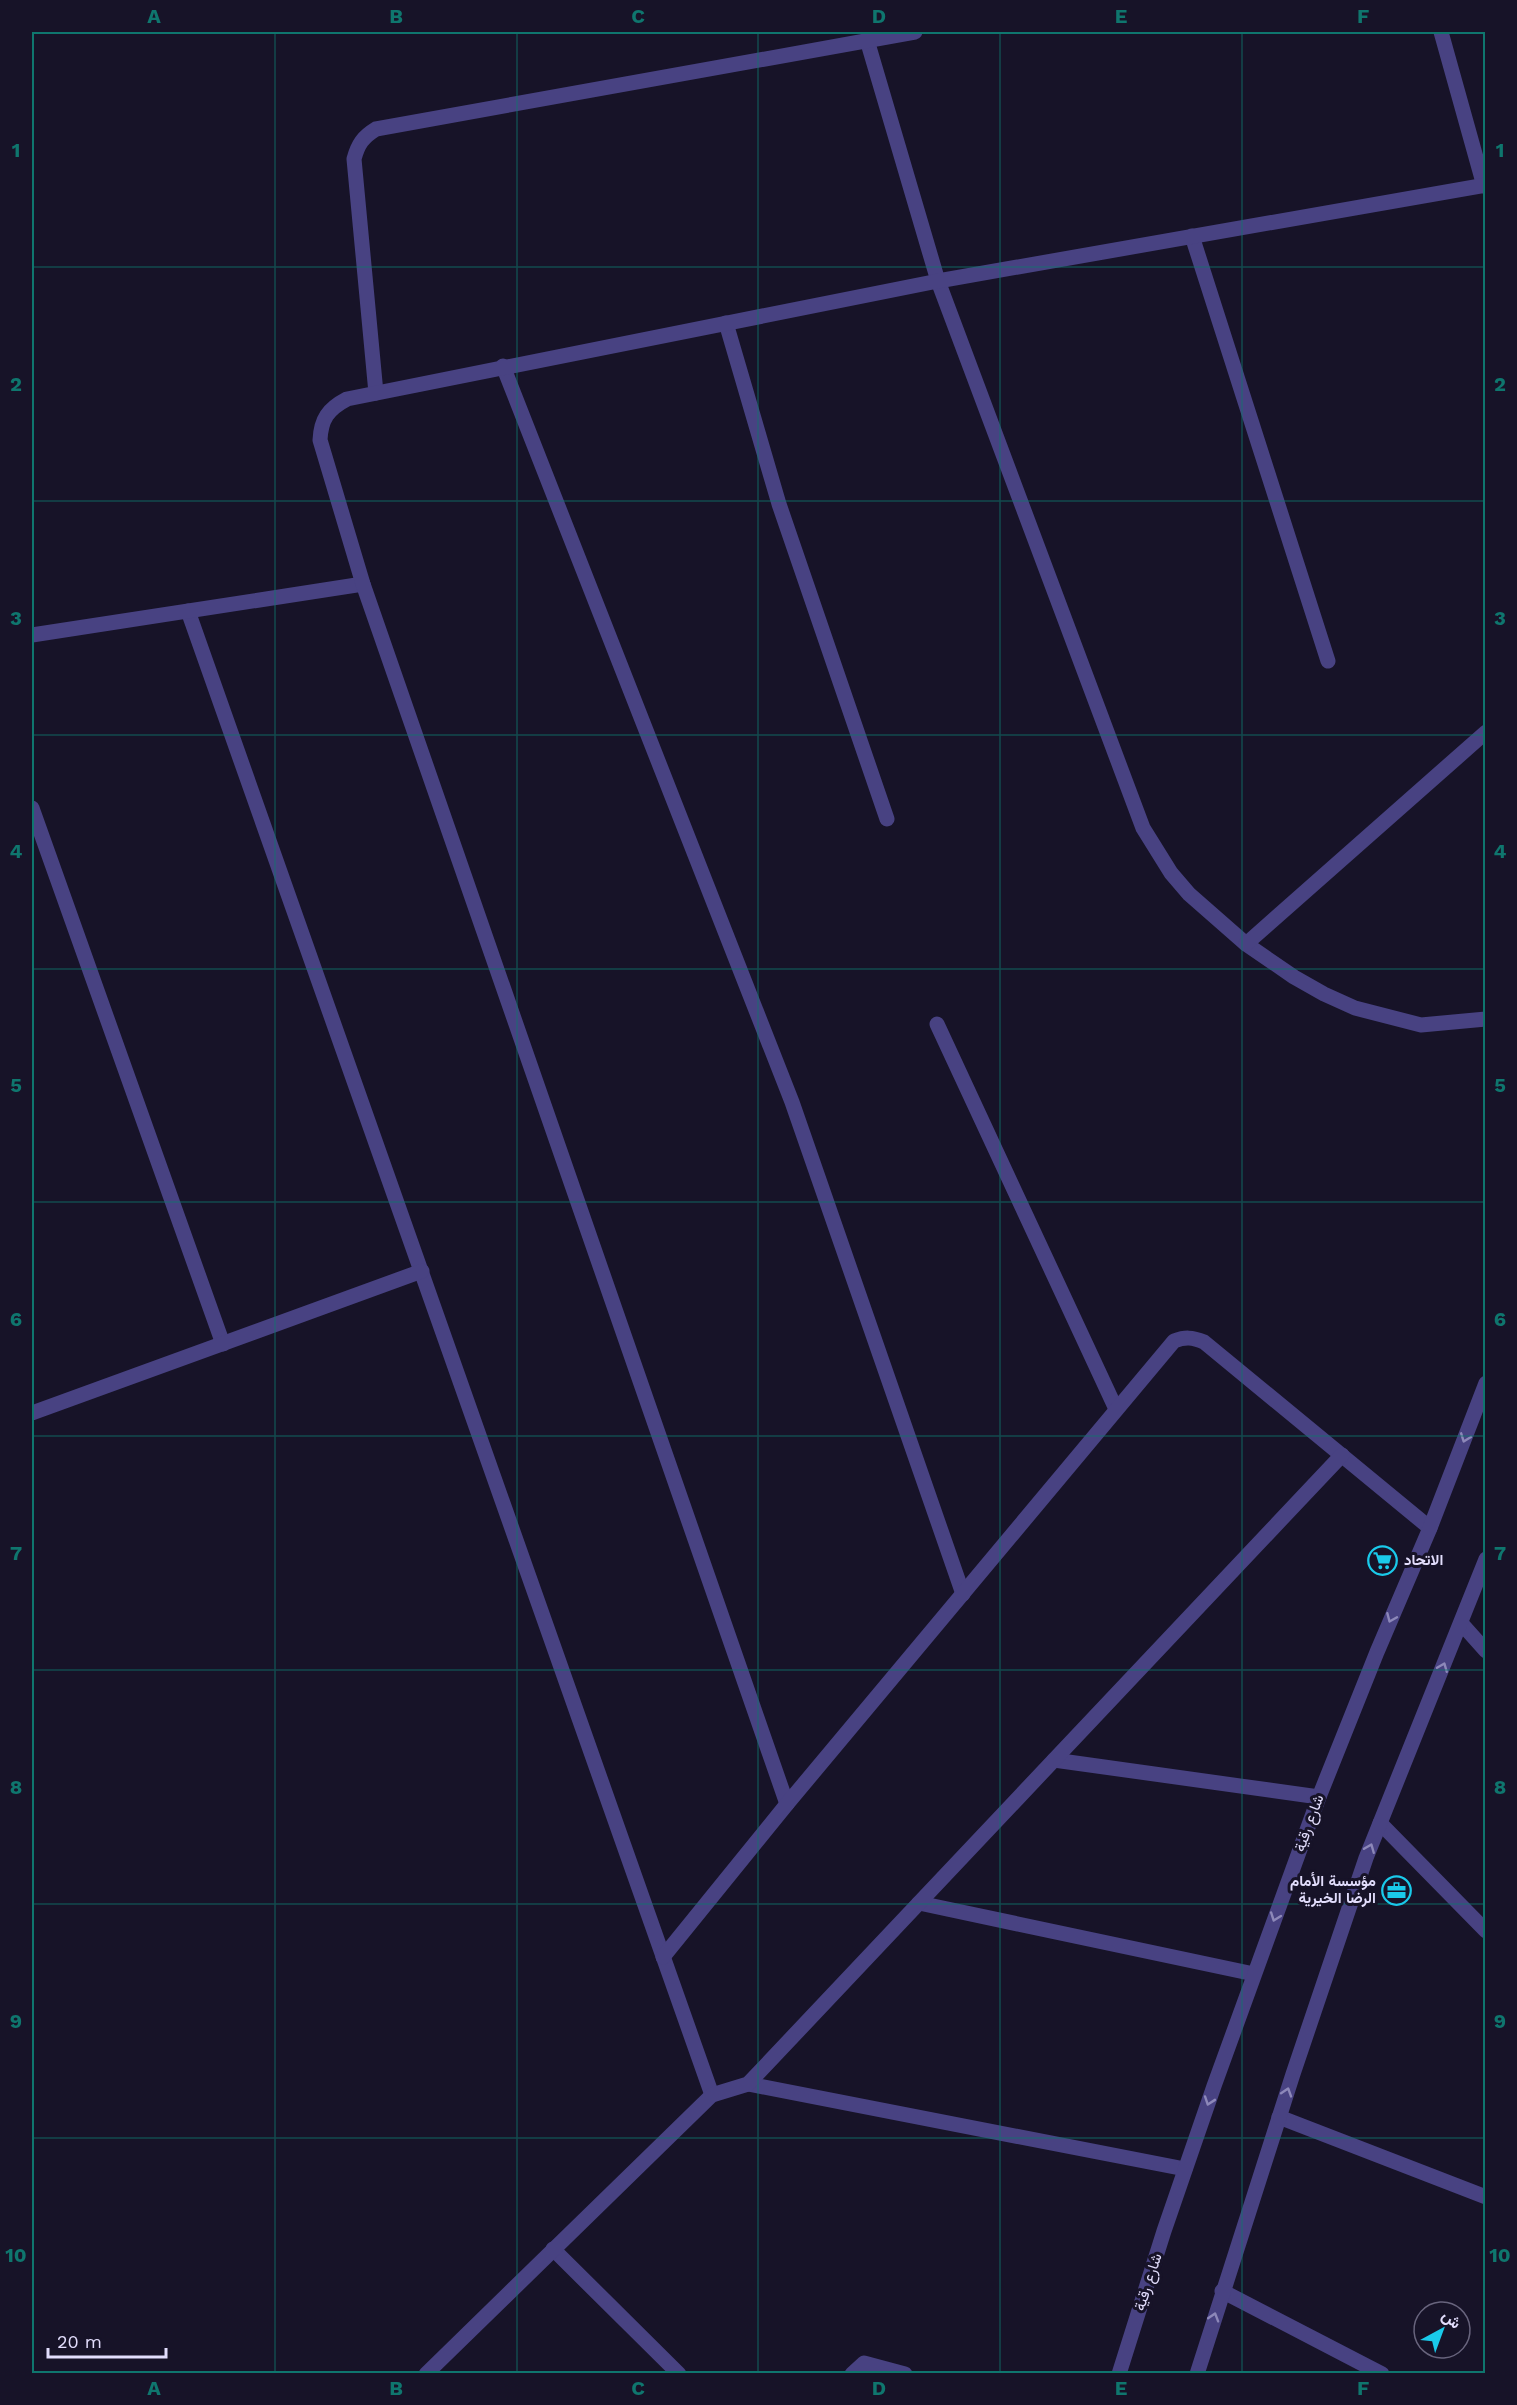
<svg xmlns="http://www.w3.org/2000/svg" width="1517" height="2405" font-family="'Work Sans',Vazirmatn,sans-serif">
<rect width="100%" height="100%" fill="#171328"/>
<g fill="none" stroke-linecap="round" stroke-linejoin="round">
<g stroke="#484282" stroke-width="15">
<path d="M1441 32 1484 186"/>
<path d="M867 40 938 281 1143 828 1171 873 1189 894 1246 944 1294 977 1324 994 1355 1008 1421 1025 1486 1019"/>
<path d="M1192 236 1328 661"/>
<path d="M726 323 779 504 887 819"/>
<path d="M503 366 792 1102 963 1594"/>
<path d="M376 393 354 159C358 144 363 137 376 129L915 32"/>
<path d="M188 611 712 2095"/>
<path d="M32 635 363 584"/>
<path d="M32 808 223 1344"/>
<path d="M1246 944 1486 732"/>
<path d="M937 1024 1116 1409"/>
<path d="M32 1413 422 1271"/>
<path d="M1461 1623 1486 1651"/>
<path d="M1054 1760 1319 1797"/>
<path d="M787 1804 363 584 320 440C321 419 328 409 347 399L938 281 1486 185"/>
<path d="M1380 1823 1486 1931"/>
<path d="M919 1903 1254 1974"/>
<path d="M663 1957 787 1804 1174 1341C1185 1337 1192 1337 1204 1342L1430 1528"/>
<path d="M748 2084 1185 2169"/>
<path d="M1279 2117 1486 2197"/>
<path d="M553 2249 679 2374"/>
<path d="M1222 2291 1382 2374"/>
<path d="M426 2374 712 2095 748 2084 1342 1455"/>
<path d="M852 2374 864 2363 905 2374"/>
</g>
<g stroke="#484282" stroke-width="15">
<path d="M1119 2374 1164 2231 1214 2086 1319 1797 1377 1652 1430 1528 1486 1383"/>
<path d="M1197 2374 1293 2074 1366 1858 1486 1559"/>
</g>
</g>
<defs><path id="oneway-chevron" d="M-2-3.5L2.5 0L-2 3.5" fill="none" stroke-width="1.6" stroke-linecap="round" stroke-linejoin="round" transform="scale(1.5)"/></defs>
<g stroke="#8d88b9">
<use href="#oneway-chevron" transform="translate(1465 1438) rotate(111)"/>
<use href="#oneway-chevron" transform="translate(1391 1618) rotate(113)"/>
<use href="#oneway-chevron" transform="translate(1443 1667) rotate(-68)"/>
<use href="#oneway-chevron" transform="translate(1370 1848) rotate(-68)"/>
<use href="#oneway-chevron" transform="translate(1275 1917) rotate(110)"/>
<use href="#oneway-chevron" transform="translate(1287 2092) rotate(-72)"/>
<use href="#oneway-chevron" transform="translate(1209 2101) rotate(109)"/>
<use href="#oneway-chevron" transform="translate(1214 2317) rotate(-73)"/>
</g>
<path fill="none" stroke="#0f766e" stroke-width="1.5" stroke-opacity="0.55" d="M275 32V2374M517 32V2374M758 32V2374M1000 32V2374M1242 32V2374M32 267H1486M32 501H1486M32 735H1486M32 969H1486M32 1202H1486M32 1436H1486M32 1670H1486M32 1904H1486M32 2138H1486"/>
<defs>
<symbol id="supermarket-ring" viewBox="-11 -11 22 22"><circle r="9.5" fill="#171328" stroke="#1acaea" stroke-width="1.5"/><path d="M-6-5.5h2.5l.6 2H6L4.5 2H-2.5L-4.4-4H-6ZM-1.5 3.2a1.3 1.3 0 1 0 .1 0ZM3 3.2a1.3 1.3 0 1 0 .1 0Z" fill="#1acaea"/></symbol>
<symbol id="office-ring" viewBox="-11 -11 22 22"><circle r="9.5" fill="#171328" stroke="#1acaea" stroke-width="1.5"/><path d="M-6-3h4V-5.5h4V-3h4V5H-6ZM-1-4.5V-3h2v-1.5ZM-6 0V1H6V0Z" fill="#1acaea"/></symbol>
</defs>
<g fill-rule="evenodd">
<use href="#supermarket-ring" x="1366" y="1544" width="33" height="33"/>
<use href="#office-ring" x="1380" y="1874" width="33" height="33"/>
</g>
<g text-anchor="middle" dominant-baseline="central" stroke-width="6" stroke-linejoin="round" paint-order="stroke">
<g font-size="15" font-weight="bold" fill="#e2ddfc" stroke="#171328" text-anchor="start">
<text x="1404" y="1560">الاتحاد</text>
<text x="1376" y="1881" text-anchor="end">مؤسسة الأمام<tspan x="1376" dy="17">الرضا الخيرية</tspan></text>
</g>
<g font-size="15" fill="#e2ddfc" stroke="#171328">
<text transform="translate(1309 1823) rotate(-70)">شارع رقية</text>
<text transform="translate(1148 2282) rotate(-72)">شارع رقية</text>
</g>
</g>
<rect width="1517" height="2405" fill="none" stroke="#171328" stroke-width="66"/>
<g transform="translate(1442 2330) rotate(41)"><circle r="28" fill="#171328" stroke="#68647d" stroke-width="1.5"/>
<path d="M0-4.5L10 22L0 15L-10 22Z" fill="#1acaea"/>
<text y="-9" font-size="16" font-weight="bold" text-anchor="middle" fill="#e2ddfc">ش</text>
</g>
<path d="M48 2348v9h118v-9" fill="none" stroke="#e2ddfc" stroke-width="3"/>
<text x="57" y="2348" font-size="18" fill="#e2ddfc" stroke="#171328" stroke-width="4.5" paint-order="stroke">20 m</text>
<rect x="33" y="33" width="1451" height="2339" fill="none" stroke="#0f766e" stroke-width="2"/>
<g font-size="20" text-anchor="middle" font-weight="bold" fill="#0f766e">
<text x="154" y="23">A</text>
<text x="396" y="23">B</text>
<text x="638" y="23">C</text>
<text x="879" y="23">D</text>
<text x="1121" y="23">E</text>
<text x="1363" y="23">F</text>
<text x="16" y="157">1</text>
<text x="1500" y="157">1</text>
<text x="16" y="391">2</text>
<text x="1500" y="391">2</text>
<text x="16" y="625">3</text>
<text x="1500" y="625">3</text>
<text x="16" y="858">4</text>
<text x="1500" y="858">4</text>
<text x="16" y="1092">5</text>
<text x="1500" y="1092">5</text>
<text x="16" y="1326">6</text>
<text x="1500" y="1326">6</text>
<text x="16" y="1560">7</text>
<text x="1500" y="1560">7</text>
<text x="16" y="1794">8</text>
<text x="1500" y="1794">8</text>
<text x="16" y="2028">9</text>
<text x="1500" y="2028">9</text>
<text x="16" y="2262">10</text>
<text x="1500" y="2262">10</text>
<text x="154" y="2395">A</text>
<text x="396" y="2395">B</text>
<text x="638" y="2395">C</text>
<text x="879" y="2395">D</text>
<text x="1121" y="2395">E</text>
<text x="1363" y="2395">F</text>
</g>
</svg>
